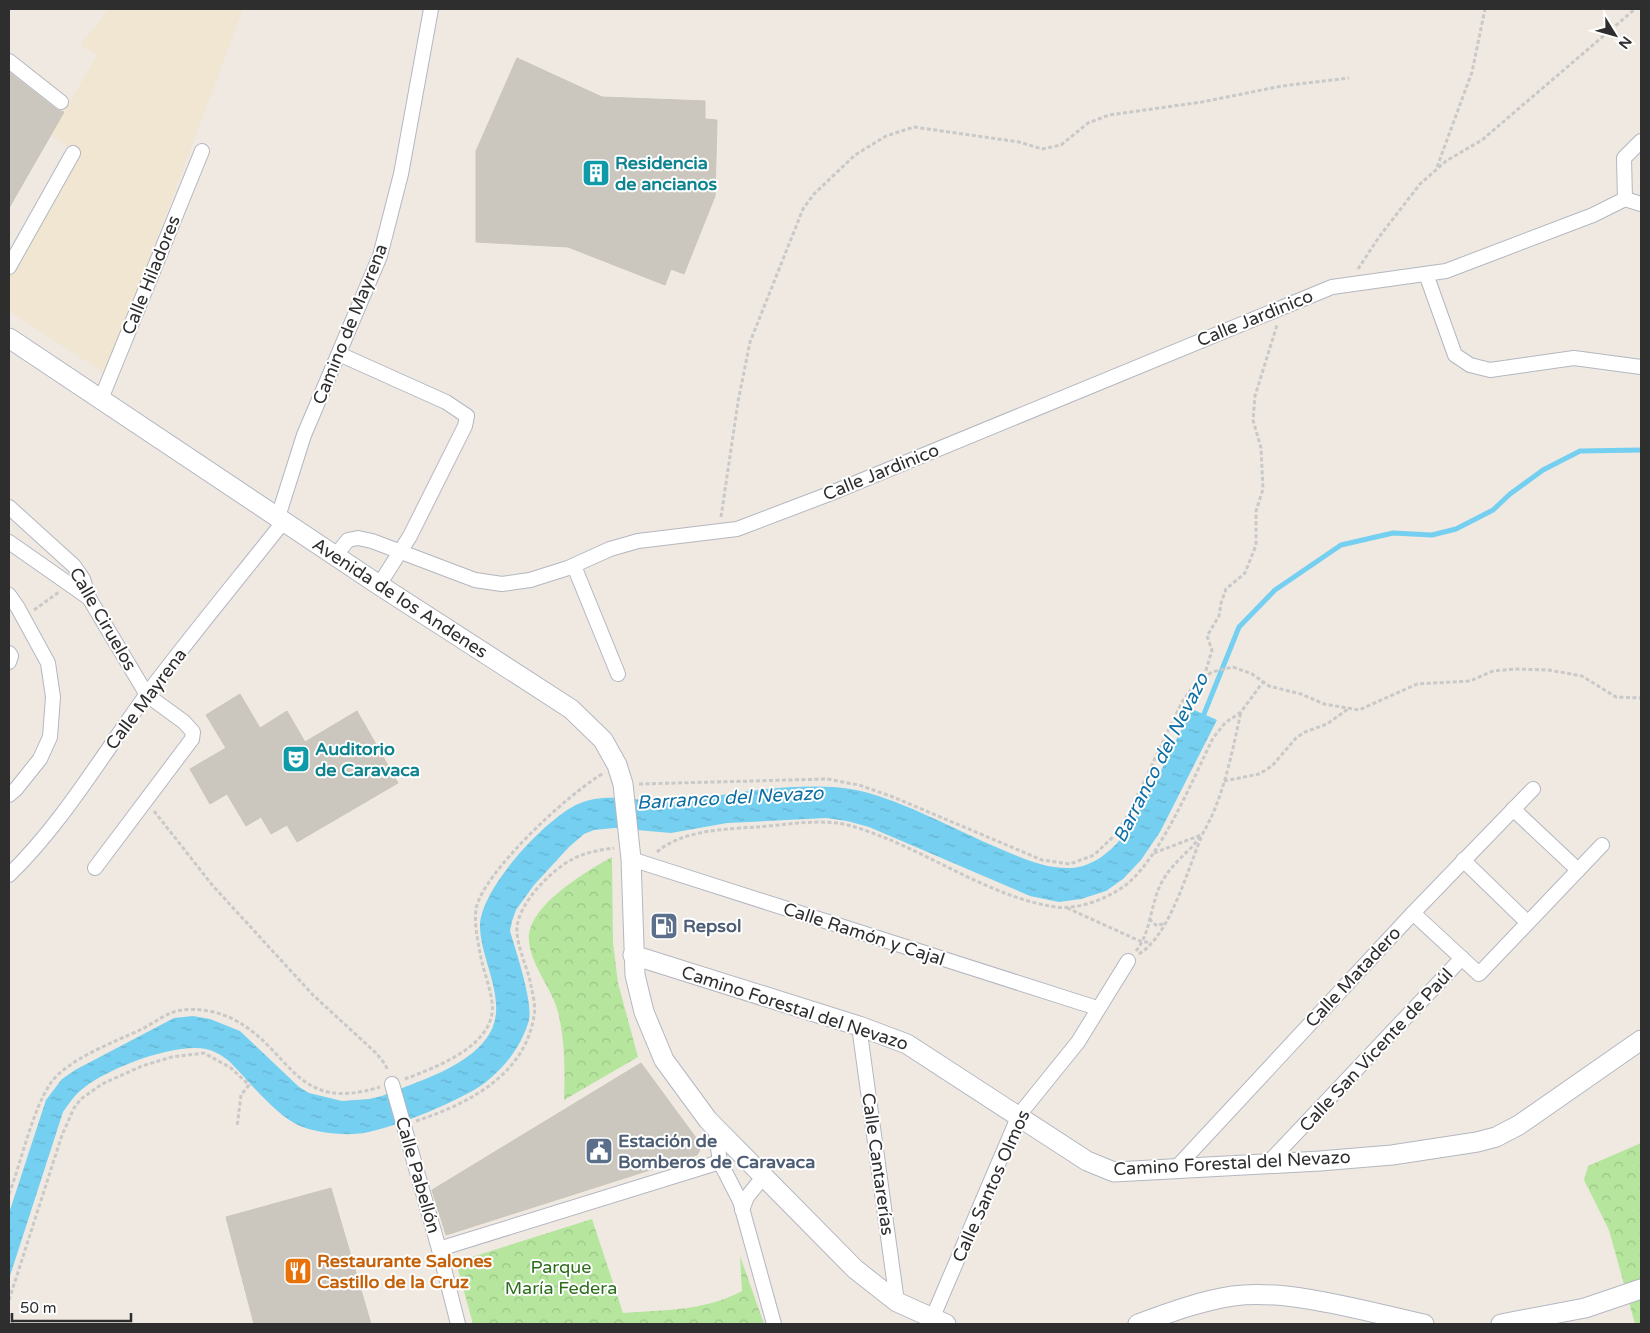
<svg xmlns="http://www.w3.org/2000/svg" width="1650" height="1333" font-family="'Varela Round',sans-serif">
<defs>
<pattern id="forest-crowns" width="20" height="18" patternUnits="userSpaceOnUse" patternTransform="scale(1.25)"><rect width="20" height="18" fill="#b6e59e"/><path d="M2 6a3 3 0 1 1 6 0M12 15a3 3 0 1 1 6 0" fill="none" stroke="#9dc588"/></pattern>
<pattern id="water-ripples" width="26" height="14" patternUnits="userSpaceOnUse" patternTransform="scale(1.25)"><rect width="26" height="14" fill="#75cff0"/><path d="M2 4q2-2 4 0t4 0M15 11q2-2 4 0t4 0" fill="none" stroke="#66b2ce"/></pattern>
</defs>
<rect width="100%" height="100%" fill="#efe9e1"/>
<path fill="#f0e6d1" d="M109 9H243L106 374 9 311V276L79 153 51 135 98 54 80 46Z"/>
<g fill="url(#forest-crowns)">
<path d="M612 857 613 943 618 983 638 1057 564 1100C565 1071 565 1040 558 1012 552 988 531 966 529 941 526 906 586 872 612 857Z"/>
<path d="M1641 1143V1324H1635L1609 1230 1584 1180 1588 1166Z"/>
<path d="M592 1219 623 1313C664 1310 705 1311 742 1291L740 1256 764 1324H473L456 1262Z"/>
</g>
<path fill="url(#water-ripples)" d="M1192 709 1217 720 1160 832 1141 860 1123 879 1106 891 1081 899 1059 902 1030 896 869 827 847 821 826 818 727 823 671 833 614 828 594 830 584 834 569 847 534 885 516 910 512 921 510 931C516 951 533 1002 529 1020 522 1045 506 1066 486 1082 463 1100 393 1128 364 1133 345 1136 317 1133 300 1126 275 1115 249 1081 230 1062 223 1056 215 1051 206 1049 173 1043 105 1069 80 1091 73 1097 68 1105 63 1112L9 1279V1213L46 1100 62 1079 75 1070 174 1018 193 1016 210 1019 240 1031 299 1087 309 1093 342 1101 369 1099 382 1096C416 1082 473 1066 491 1031 507 999 481 961 480 927 479 890 545 819 578 804 611 789 654 806 689 802 700 801 711 797 722 795 760 788 825 782 861 791 905 802 954 829 996 847 1020 857 1044 869 1071 868 1091 867 1110 853 1122 837 1150 798 1170 751 1192 709Z"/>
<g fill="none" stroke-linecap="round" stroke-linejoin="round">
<path stroke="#75cff0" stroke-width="5" d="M1202 719 1239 627 1275 590 1341 545 1393 533 1432 535 1456 529 1493 510 1510 494 1543 470 1580 451 1641 450"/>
</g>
<g fill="#cbc7bf" stroke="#cbc5ba">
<path d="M517 58 602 97 705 101V119L717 120 715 196 684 274 671 269 665 285 568 247 476 242V151Z"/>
<path d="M9 72 56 109 64 112 9 208Z"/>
<path d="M240 694 260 728 287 711 305 742 357 711 398 783 297 842 287 825 271 834 261 817 246 826 227 794 210 804 190 769 226 748 206 715Z"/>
<path d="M641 1063 702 1146 697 1155 446 1235 432 1190Z"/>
<path d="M331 1188 371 1324H254L226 1217Z"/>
</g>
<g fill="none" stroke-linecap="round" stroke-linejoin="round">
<defs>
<g id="street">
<path d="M9 61 61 102"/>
<path d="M1625 199 1624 158 1641 141"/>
<path d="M9 267 73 153"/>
<path d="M1426 274 1455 355 1470 365 1490 370 1574 358 1641 367"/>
<path d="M339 354 446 402 467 416 465 426 410 536 379 585"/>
<path d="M101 399 202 151"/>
<path d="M9 507 74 566 83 579 89 598 147 695 184 722 193 732 192 739 95 868"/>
<path d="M278 517 304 435 380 256 401 174 431 9"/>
<path d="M9 542 89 598"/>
<path d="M335 556 348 540 358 538 372 541 475 580 502 584 530 580 568 568 610 549 638 541 737 529 829 494 1332 287 1446 271 1593 215 1625 199 1641 204"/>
<path d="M574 566 618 674"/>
<path d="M9 595 18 608 48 663 53 697 50 737 40 759 16 789 9 795"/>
<path d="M9 653 11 656 9 662"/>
<path d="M1513 809 1578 870"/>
<path d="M631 859 1097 1008"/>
<path d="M1463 860 1527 922"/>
<path d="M9 875C62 824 103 754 147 694 191 636 238 579 284 521"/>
<path d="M1413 913 1479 974 1602 845"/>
<path d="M859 1026 897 1302"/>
<path d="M392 1084 439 1249 458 1324"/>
<path d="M715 1127 720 1162 740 1201 774 1324"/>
<path d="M1268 1163 1462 958"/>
<path d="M1176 1168 1413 913 1533 789"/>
<path d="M742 1210 747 1197 763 1177"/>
<path d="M439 1249 720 1162"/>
<path d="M932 1319 1019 1115 1078 1042 1128 961"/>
</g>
<g id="secondary">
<path d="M9 338 379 585 571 709 603 740 617 765 623 784 631 859 635 975 644 1012 664 1060 708 1120 855 1269 897 1302 946 1324"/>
<path d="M633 955 859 1026 907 1044 1087 1161 1114 1172 1320 1161 1392 1155 1477 1142 1496 1137 1519 1125 1641 1040"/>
<path d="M1138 1324C1168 1313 1200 1301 1233 1296 1288 1288 1368 1312 1424 1324"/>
<path d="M1501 1324 1585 1308 1641 1289"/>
</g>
</defs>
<use href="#street" stroke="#b4b7c1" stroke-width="16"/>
<use href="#secondary" stroke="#b4b7c1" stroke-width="21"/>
<g stroke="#c9c9c9" stroke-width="3" stroke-dasharray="4 2.5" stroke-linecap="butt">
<path d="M1437 167 1472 72 1485 9"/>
<path d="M1358 269 1379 237 1420 184 1446 161 1482 140 1635 9"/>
<path d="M721 517 738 402 750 342 803 209 814 194 855 155 886 136 914 127 1019 142 1042 149 1061 145 1088 123 1109 115 1202 102 1282 86 1349 78"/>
<path d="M34 610 59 592"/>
<path d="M1204 677 1212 650 1207 636 1219 616 1221 603 1226 589 1245 573 1256 545V511L1263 489 1261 448 1253 420 1255 396 1277 325"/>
<path d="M1224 781 1259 774 1272 766 1296 738 1305 732 1327 724 1348 709"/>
<path d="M639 784 827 779 859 785 893 797 1042 860 1070 864 1094 855 1116 834 1128 815 1182 702 1195 684 1212 672 1233 667 1252 674 1269 686 1301 694 1324 704 1359 710 1417 684 1470 681 1493 671 1515 669 1549 670 1582 676 1616 697 1641 698"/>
<path d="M154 811 213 886 313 995 376 1053 385 1064 388 1071"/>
<path d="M657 852C682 830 725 829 758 827 783 825 812 820 837 823 854 825 872 833 888 839 941 861 999 899 1056 907 1079 910 1109 898 1127 884 1161 856 1193 779 1213 738L1225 723 1241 712 1263 682"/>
<path d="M1154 853 1201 835"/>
<path d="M1067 908 1142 942H1151"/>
<path d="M1149 919 1157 926 1165 923"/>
<path d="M1136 951C1152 931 1150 902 1163 880 1174 861 1192 850 1203 833 1224 797 1232 752 1241 712"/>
<path d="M1139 954C1170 935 1187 871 1201 838"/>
<path d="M405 1079C436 1067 498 1045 492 1002 490 987 484 972 481 958 478 942 474 925 476 909 483 872 570 792 604 773"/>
<path d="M416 1121C468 1104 525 1075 534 1016 536 1007 533 995 531 986 528 967 516 947 517 927 519 903 552 869 573 859 586 852 600 850 614 848"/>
<path d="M9 1194C22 1160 31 1114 50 1084 66 1060 114 1042 140 1030 153 1024 164 1014 177 1011 195 1007 217 1011 233 1019 293 1050 293 1114 380 1087"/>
<path d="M9 1300 62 1135 74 1108 81 1099 102 1084 142 1066 172 1057 204 1053 231 1068 249 1085 241 1095 237 1127"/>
<path d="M9 1314 13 1324"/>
</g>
<use href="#street" stroke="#fff" stroke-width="14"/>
<use href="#secondary" stroke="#fff" stroke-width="19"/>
</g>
<defs>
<symbol id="building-square" viewBox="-11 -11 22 22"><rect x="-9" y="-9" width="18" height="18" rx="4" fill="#0f9aa8" stroke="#fff"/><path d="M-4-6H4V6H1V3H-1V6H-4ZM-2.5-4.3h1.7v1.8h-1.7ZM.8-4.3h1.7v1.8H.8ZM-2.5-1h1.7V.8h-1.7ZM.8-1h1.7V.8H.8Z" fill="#fff"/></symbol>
<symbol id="theatre-square" viewBox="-11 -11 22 22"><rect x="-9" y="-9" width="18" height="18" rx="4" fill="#0f9aa8" stroke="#fff"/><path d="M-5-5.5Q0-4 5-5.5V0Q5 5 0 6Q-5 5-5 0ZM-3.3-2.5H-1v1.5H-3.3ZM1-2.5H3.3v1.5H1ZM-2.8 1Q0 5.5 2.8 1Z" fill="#fff"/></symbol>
<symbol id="fuel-square" viewBox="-11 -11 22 22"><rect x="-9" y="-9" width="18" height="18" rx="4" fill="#5c6f8a" stroke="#fff"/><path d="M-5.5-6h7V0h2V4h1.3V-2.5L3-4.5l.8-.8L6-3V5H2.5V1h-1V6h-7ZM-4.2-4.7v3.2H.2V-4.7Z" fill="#fff"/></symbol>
<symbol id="civic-square" viewBox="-11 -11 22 22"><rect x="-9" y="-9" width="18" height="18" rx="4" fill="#5c6f8a" stroke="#fff"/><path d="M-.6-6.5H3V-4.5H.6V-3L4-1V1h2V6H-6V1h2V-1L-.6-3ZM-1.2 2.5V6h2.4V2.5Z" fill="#fff"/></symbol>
<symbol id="restaurant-square" viewBox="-11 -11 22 22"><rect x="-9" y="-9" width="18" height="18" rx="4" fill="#e8710a" stroke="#fff"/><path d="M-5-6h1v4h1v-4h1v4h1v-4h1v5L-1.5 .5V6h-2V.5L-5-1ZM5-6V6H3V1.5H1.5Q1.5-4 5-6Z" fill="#fff"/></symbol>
</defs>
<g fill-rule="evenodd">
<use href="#building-square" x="580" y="157" width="32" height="32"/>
<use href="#theatre-square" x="280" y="743" width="32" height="32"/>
<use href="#fuel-square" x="648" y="910" width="32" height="32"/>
<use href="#civic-square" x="583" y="1135" width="32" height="32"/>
<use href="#restaurant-square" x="282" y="1255" width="32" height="32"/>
</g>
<g text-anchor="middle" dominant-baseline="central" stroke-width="4" stroke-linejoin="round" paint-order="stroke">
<g font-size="18" font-weight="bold" fill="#0d838f" stroke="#fff" text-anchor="start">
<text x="615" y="163">Residencia<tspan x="615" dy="21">de ancianos</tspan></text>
<text x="315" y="749">Auditorio<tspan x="315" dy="21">de Caravaca</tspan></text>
</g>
<g font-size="18" fill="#2e2e2e" stroke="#fff">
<text transform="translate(151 275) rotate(-68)">Calle Hiladores</text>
<text transform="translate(1255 318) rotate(-22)">Calle Jardinico</text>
<text transform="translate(350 324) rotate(-68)">Camino de Mayrena</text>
<text transform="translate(881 472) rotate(-22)">Calle Jardinico</text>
<text transform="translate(400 598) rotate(33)">Avenida de los Andenes</text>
<text transform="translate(103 619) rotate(60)">Calle Ciruelos</text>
<text transform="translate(146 699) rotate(-53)">Calle Mayrena</text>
<text transform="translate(864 934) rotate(18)">Calle Ramón y Cajal</text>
<text transform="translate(1353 977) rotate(-47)">Calle Matadero</text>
<text transform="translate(795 1008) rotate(18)">Camino Forestal del Nevazo</text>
<text transform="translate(1376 1050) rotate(-47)">Calle San Vicente de Paúl</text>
<text transform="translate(1232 1163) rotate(-3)">Camino Forestal del Nevazo</text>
<text transform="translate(878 1164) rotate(82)">Calle Cantarerías</text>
<text transform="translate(418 1175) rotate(74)">Calle Pabellón</text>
<text transform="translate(991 1186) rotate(-66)">Calle Santos Olmos</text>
</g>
<g font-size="18" font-weight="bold" fill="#4e5e75" stroke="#fff" text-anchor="start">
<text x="683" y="926">Repsol</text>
<text x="618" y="1141">Estación de<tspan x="618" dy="21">Bomberos de Caravaca</tspan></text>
</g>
<g font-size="18" font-weight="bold" fill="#c56008" stroke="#fff" text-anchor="start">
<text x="317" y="1261">Restaurante Salones<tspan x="317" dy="21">Castillo de la Cruz</tspan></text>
</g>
<g font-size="18" fill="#2c6e1b" stroke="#fff">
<text x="561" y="1267">Parque<tspan x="561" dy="21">María Federa</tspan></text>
</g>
<g font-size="19" font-style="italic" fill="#0d6fa3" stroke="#fff">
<text transform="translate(1161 758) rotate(-63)">Barranco del Nevazo</text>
<text transform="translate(730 798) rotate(-3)">Barranco del Nevazo</text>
</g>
</g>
<rect width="1650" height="1333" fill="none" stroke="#2e2e2e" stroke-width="20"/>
<g transform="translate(1615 35) rotate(127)" stroke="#ffffff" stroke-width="4" paint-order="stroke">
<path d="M0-4L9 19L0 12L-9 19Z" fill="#2e2e2e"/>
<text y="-8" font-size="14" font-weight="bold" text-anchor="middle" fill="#2e2e2e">N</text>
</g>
<path d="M12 1313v8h119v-8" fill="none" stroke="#2e2e2e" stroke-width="2.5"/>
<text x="20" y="1313" font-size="15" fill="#2e2e2e" stroke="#ffffff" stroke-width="4" paint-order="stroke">50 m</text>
</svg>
